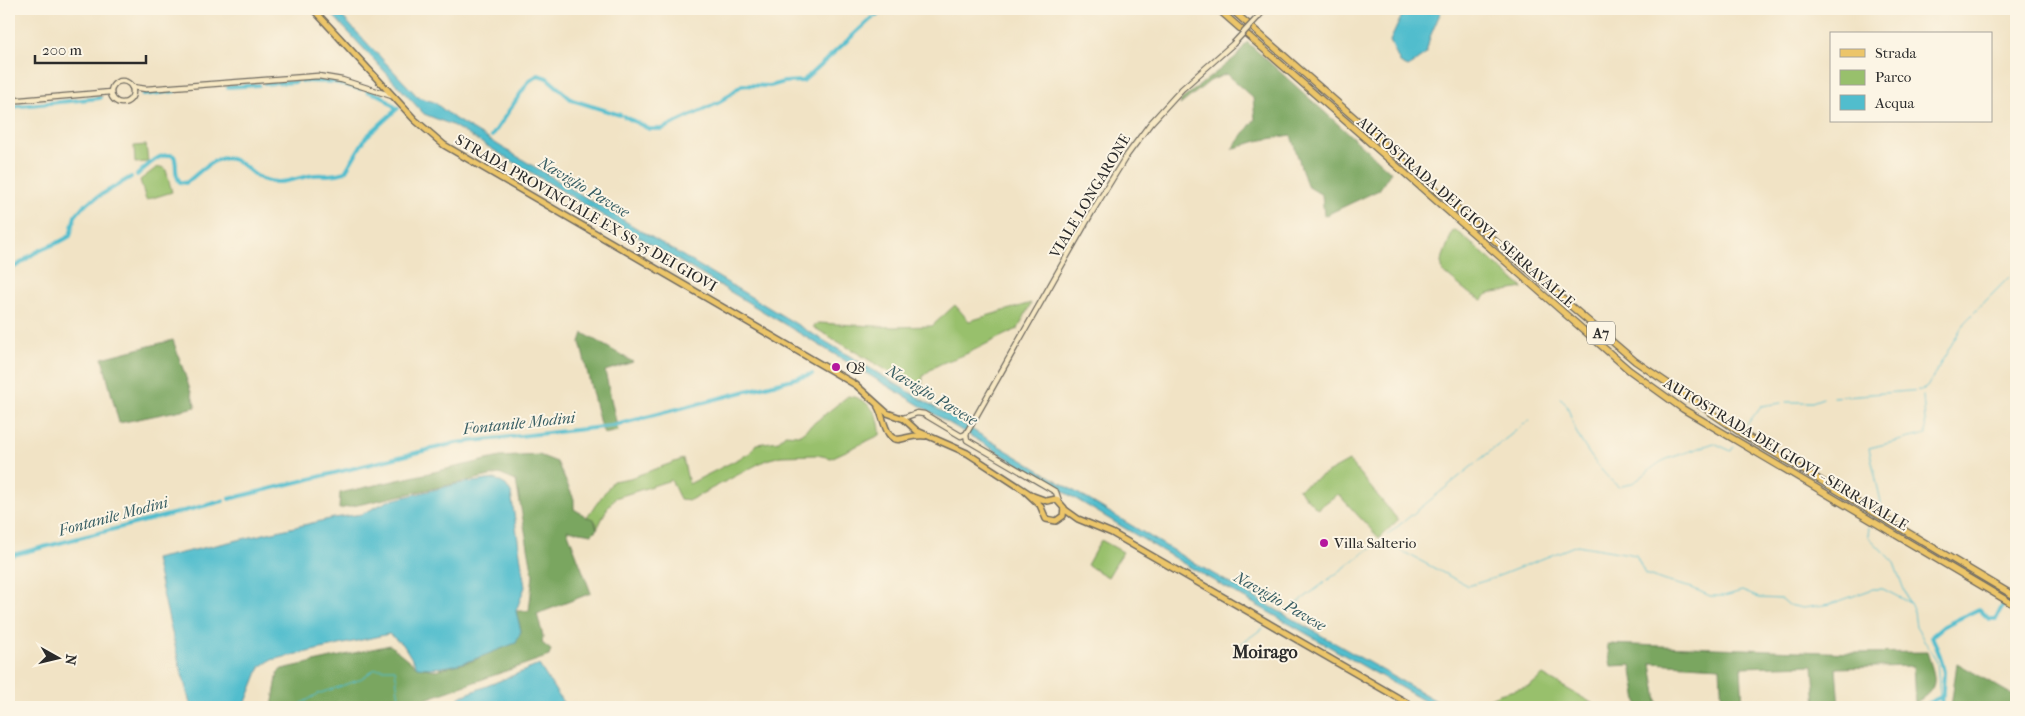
<svg xmlns="http://www.w3.org/2000/svg" width="2025" height="716" font-family="'IM FELL French Canon',serif">
<rect width="100%" height="100%" fill="#fcf5e5"/>
<filter id="ink" filterUnits="userSpaceOnUse"><feTurbulence type="fractalNoise" baseFrequency=".02" numOctaves="2"/><feDisplacementMap in="SourceGraphic" scale="10" xChannelSelector="R" yChannelSelector="G"/><feConvolveMatrix kernelMatrix="1 2 1 2 8 2 1 2 1" color-interpolation-filters="sRGB"/></filter>
<filter id="wash" filterUnits="userSpaceOnUse"><feTurbulence type="fractalNoise" baseFrequency=".0096" numOctaves="4" result="noise"/><feDisplacementMap in="SourceGraphic" scale="20" xChannelSelector="R" yChannelSelector="G"/><feGaussianBlur stdDeviation="1.12" result="paint"/><feColorMatrix in="noise" values="0 0 0 0 0 0 0 0 0 0 0 0 0 0 0 0 0 1.4 0 .05"/><feComposite in="paint" operator="in"/></filter>
<g filter="url(#wash)">
<rect width="100%" height="100%" fill="#f1e3c5"/>
<g fill="#98c06c" stroke="#62764c">
<path d="M146 145 148 162 135 163 134 146Z"/>
<path d="M156 168 162 167 166 170 172 192 146 200 140 180Z"/>
<path d="M1453 230 1457 231 1523 288 1488 294 1482 300 1470 294 1443 272 1441 262Z"/>
<path d="M1031 303 1018 329C1001 336 985 345 968 353 949 362 941 360 923 376L922 391 813 327 818 323 894 327 932 326 955 305 969 321Z"/>
<path d="M848 396C868 398 881 415 880 435L831 458 817 455 781 456 766 460 690 500 680 499 671 480 615 498 608 507 597 529 596 522 587 517 613 481 630 478 683 459 689 484 750 453 756 444 779 441 785 434 799 435Z"/>
<path d="M1349 461 1398 520 1379 538 1338 494 1317 509 1298 489Z"/>
<path d="M1101 540 1123 552 1108 577 1087 565Z"/>
<path d="M1543 675 1599 707H1471L1499 694 1530 686Z"/>
</g>
<g fill="#7aa660" stroke="#526846">
<path d="M1247 42 1391 172 1379 190 1324 216 1322 195 1307 186 1291 135 1257 141 1232 149 1255 119 1253 98 1226 74 1210 81 1180 105 1181 100 1237 56Z"/>
<path d="M583 333 633 362 605 371 618 431 604 434 600 424 580 342Z"/>
<path d="M173 340 196 407 119 423 102 358Z"/>
<path d="M539 455 557 462 574 499V509L587 517 594 519 597 529 592 534 567 530 591 593 537 614 543 636 542 643 551 650 549 656 403 707H384L371 698 344 707H272L278 672 282 669 390 645 417 667 436 670 472 661 493 651 521 631 516 611H529L533 575 516 481 499 474 339 509 340 493 500 457Z"/>
<path d="M1607 644 1853 653 1927 652C1935 678 1942 687 1915 703L1913 666 1836 668 1839 707H1816L1813 665 1741 667 1743 707H1722L1720 667 1651 663 1658 707H1638L1631 665 1611 666Z"/>
<path d="M1957 663 2016 697 2013 707H1951Z"/>
</g>
<g fill="#51bdcd" stroke="#3e747c">
<path d="M327 9H335L418 97 434 102 455 119 1189 560 1447 707H1435L1186 565 452 125 424 114Z"/>
<path d="M1405 9H1442L1430 37 1426 54 1408 67 1400 63 1390 41Z"/>
<path d="M495 479 506 485 511 493 525 587 516 611 521 631 516 643C483 655 453 672 417 667L404 646 389 634 271 660 260 667 244 707H191L179 663 155 559 334 518 362 514 388 501 457 484Z"/>
<path d="M539 665 566 707H462L459 697Z"/>
</g>
<g fill="none" stroke-linecap="round" stroke-linejoin="round">
<g stroke="#51bdcd" stroke-width="1">
<path d="M1833 397 1922 390 1927 387 1964 323 2016 270"/>
<path d="M1560 398C1568 401 1570 416 1573 424 1579 442 1603 476 1619 487"/>
<path d="M1786 402H1812L1823 398"/>
<path d="M1743 430 1761 406 1781 403"/>
<path d="M1622 486C1641 484 1650 465 1667 459L1714 443 1731 451 1734 446"/>
<path d="M1879 510 1881 502 1869 448 1926 434 1923 396"/>
<path d="M1869 527 1868 536 1894 563 1909 603"/>
<path d="M1387 535 1529 420"/>
<path d="M1496 577 1577 545 1636 555 1645 574 1665 581 1692 588 1710 596H1724L1742 591 1759 598 1782 599 1789 605 1803 608 1831 604 1873 589H1883L1910 603 1914 612 1916 627 1937 661 1940 697"/>
<path d="M1288 610 1381 540 1468 586 1494 578"/>
<path d="M1238 646 1263 628"/>
<path d="M295 707 318 694 359 680 375 669H395L400 707"/>
</g>
<g stroke="#51bdcd" stroke-width="4">
<path d="M876 16 887 9"/>
<path d="M302 81 334 82 361 89"/>
<path d="M278 83 296 82"/>
<path d="M265 84 274 83"/>
<path d="M228 87 259 85"/>
<path d="M367 91 382 96 397 109"/>
<path d="M143 95 175 91"/>
<path d="M9 107 100 98"/>
<path d="M624 116 649 129H662L720 102 742 85 770 86 784 82 803 81 872 18"/>
<path d="M492 136 529 81 538 75 547 78 572 100 620 115"/>
<path d="M137 175C146 167 160 151 174 156 178 165 173 173 180 182L186 183C201 172 218 148 240 163 249 169 254 177 265 180 283 186 297 177 314 175 328 174 330 177 345 172L366 137 398 108"/>
<path d="M9 269C20 266 24 260 33 254 45 247 58 244 70 236L75 216 84 205 131 177"/>
<path d="M229 499 456 443 612 426 812 374"/>
<path d="M9 556 223 501"/>
<path d="M2013 589 2016 588"/>
<path d="M1920 707 1943 696"/>
<path d="M1942 707 1944 672 1940 656 1932 636 1944 626 1979 609 1989 619H1996L2003 605"/>
</g>
</g>
</g>
<g filter="url(#ink)">
<g fill="none" stroke-linecap="round" stroke-linejoin="round">
<defs>
<g id="secondary">
<path d="M1258 17 1265 9"/>
<circle cx="122" cy="92" r="11"/>
<path d="M132 87 146 89 318 76 342 80 392 96"/>
<path d="M9 101 111 92"/>
<path d="M903 418 917 413 924 414 961 436 966 434"/>
<path d="M1059 501 1056 492 967 440 966 434 1092 212 1125 158 1150 124 1182 89 1233 44"/>
</g>
<g id="primary">
<path d="M313 9 415 120 444 145 856 385 887 413 904 419 917 431 967 453 1033 496 1047 501 1056 499 1064 508 1063 516 1056 521 1046 519 1040 505 1025 491"/>
<path d="M878 407C884 416 885 443 901 439 910 437 915 435 925 436"/>
<path d="M1064 509 1078 519 1112 533 1414 707"/>
</g>
<g id="highway">
<path d="M1218 9 1629 370 1683 409 2016 606"/>
<path d="M1231 9 1481 229 1635 361 1741 433 2016 597"/>
</g>
</defs>
<use href="#secondary" stroke="#706b61" stroke-width="7"/>
<use href="#primary" stroke="#706b61" stroke-width="8"/>
<use href="#highway" stroke="#706b61" stroke-width="8"/>
<use href="#secondary" stroke="#f7e8c3" stroke-width="4.5"/>
<use href="#primary" stroke="#ecc569" stroke-width="5"/>
<use href="#highway" stroke="#ecc569" stroke-width="5.5"/>
<defs>
<path id="secondary-bridge" d="M1233 44 1258 17"/>
</defs>
<use href="#secondary-bridge" stroke="#706b61" stroke-width="7" stroke-linecap="butt"/>
<use href="#secondary-bridge" stroke="#f7e8c3" stroke-width="4.5"/>
</g>
</g>
<g fill="#b5179e" stroke="#fcf5e5" stroke-width="2">
<circle cx="836" cy="367" r="5"/>
<circle cx="1324" cy="543" r="5"/>
</g>
<g text-anchor="middle" dominant-baseline="central" stroke-width="4" stroke-linejoin="round" paint-order="stroke">
<rect fill="#fcf5e5" stroke="#6a6863" stroke-width="1" x="1587" y="321.5" width="28" height="23" rx="4"/>
<g font-size="14" font-weight="bold" fill="#2b2b2b">
<text x="1601" y="333">A7</text>
</g>
<g font-size="15" fill="#2b2b2b" stroke="#fcf5e5">
<text transform="translate(1090 196) rotate(-59)">VIALE LONGARONE</text>
<text transform="translate(1466 212) rotate(41)">AUTOSTRADA DEI GIOVI - SERRAVALLE</text>
<text transform="translate(586 213) rotate(30)">STRADA PROVINCIALE EX SS 35 DEI GIOVI</text>
<text transform="translate(1786 454) rotate(31)">AUTOSTRADA DEI GIOVI - SERRAVALLE</text>
</g>
<g font-size="15" fill="#2b2b2b" stroke="#fcf5e5" text-anchor="start">
<text x="846" y="367">Q8</text>
<text x="1334" y="543">Villa Salterio</text>
</g>
<g font-size="16" font-style="italic" fill="#385e64" stroke="#fcf5e5">
<text transform="translate(584 187) rotate(31)">Naviglio Pavese</text>
<text transform="translate(932 395) rotate(31)">Naviglio Pavese</text>
<text transform="translate(519 423) rotate(-6)">Fontanile Modini</text>
<text transform="translate(113 516) rotate(-15)">Fontanile Modini</text>
<text transform="translate(1280 601) rotate(30)">Naviglio Pavese</text>
</g>
<g font-size="18" font-weight="bold" fill="#2b2b2b" stroke="#fcf5e5">
<text x="1265" y="652">Moirago</text>
</g>
</g>
<rect width="2025" height="716" fill="none" stroke="#fcf5e5" stroke-width="30"/>
<rect x="1830" y="32" width="162" height="90" fill="#fcf5e5" stroke="#a8a49b"/>
<rect x="1840" y="49" width="25" height="8" fill="#ecc569" stroke="#a8a49b"/>
<text x="1875" y="58" font-size="15" fill="#2b2b2b">Strada</text>
<rect x="1840" y="70" width="25" height="15" fill="#98c06c" stroke="#a8a49b"/>
<text x="1875" y="82" font-size="15" fill="#2b2b2b">Parco</text>
<rect x="1840" y="95" width="25" height="15" fill="#51bdcd" stroke="#a8a49b"/>
<text x="1875" y="108" font-size="15" fill="#2b2b2b">Acqua</text>
<g transform="translate(58 658) rotate(98)" stroke="#fcf5e5" stroke-width="4" paint-order="stroke">
<path d="M0-4L9 19L0 12L-9 19Z" fill="#2b2b2b"/>
<text y="-8" font-size="14" font-weight="bold" text-anchor="middle" fill="#2b2b2b">N</text>
</g>
<path d="M35 55v8h111v-8" fill="none" stroke="#2b2b2b" stroke-width="2.5"/>
<text x="42" y="55" font-size="15" fill="#2b2b2b" stroke="#fcf5e5" stroke-width="4" paint-order="stroke">200 m</text>
</svg>
